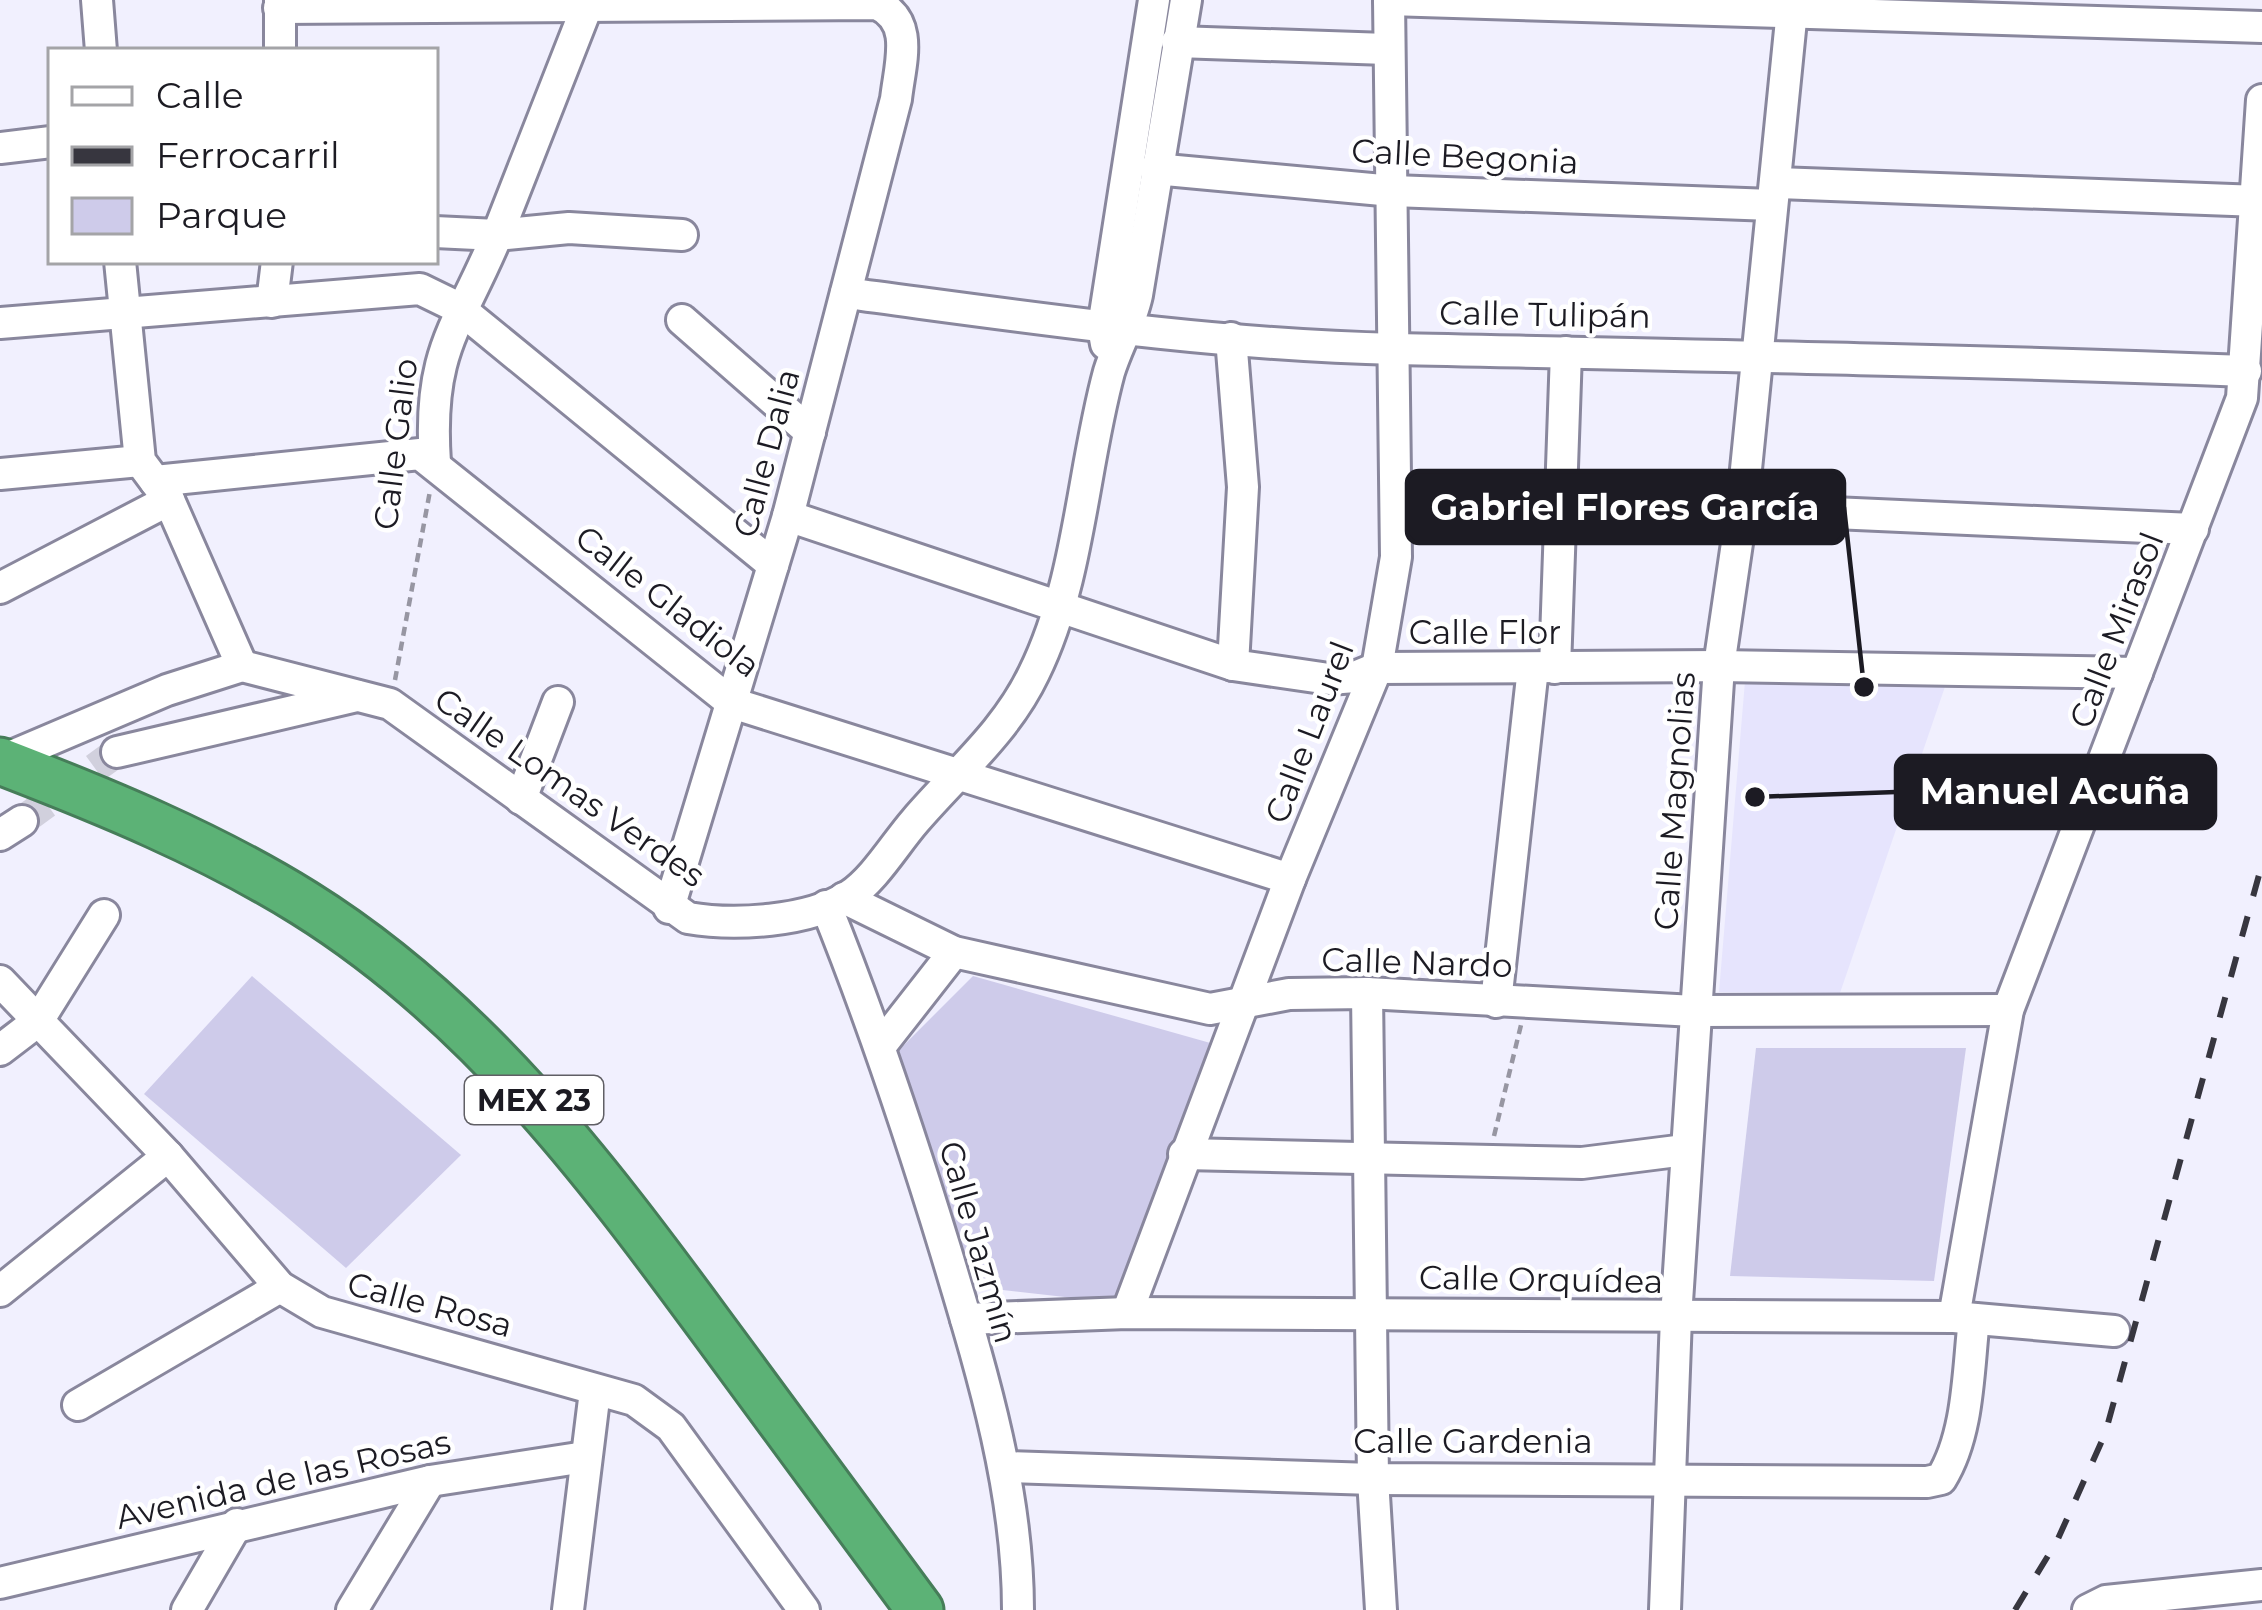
<svg xmlns="http://www.w3.org/2000/svg" width="2262" height="1610" font-family="Montserrat,sans-serif">
<rect width="100%" height="100%" fill="#f1f0fe"/>
<path fill="#e6e4fd" d="M1948 678 1840 993 1719 992 1745 681Z"/>
<g fill="#cecbea">
<path d="M252 976 461 1155 346 1268 144 1094Z"/>
<path d="M973 976 1221 1046 1118 1303 968 1286 897 1052Z"/>
<path d="M1756 1048H1966L1934 1281 1730 1276Z"/>
</g>
<g fill="none" stroke-linecap="round" stroke-linejoin="round">
<path stroke="#d1d0dd" stroke-width="30" stroke-dasharray="30 15" stroke-linecap="butt" d="M22 821 117 752"/>
<defs>
<g id="minor">
<path d="M97 0 101 51"/>
<path d="M280 0V51"/>
<path d="M1389 0 2262 27"/>
<path d="M279 8 877 4C915 21 900 63 896 99L788 516 669 908"/>
<path d="M1177 42 1387 49"/>
<path d="M0 148 51 142"/>
<path d="M1155 169 1393 191 1772 205"/>
<path d="M1775 183 2259 201"/>
<path d="M435 232 497 235 569 228 682 235"/>
<path d="M120 261 140 461 169 500 242 666"/>
<path d="M846 293C1028 317 1212 345 1396 349 1679 355 1963 360 2246 371"/>
<path d="M272 302 277 261"/>
<path d="M682 320 810 432"/>
<path d="M0 323 420 289 459 308 773 565"/>
<path d="M1231 338 1243 487 1233 665"/>
<path d="M1106 344 1103 327 1154 0"/>
<path d="M435 463C427 346 460 327 500 228 530 153 559 78 588 4"/>
<path d="M0 474 140 461"/>
<path d="M155 481 420 454 732 703 1290 879"/>
<path d="M1742 509 2193 529"/>
<path d="M788 516 1233 665 1329 679 1355 677 1377 668 1719 666 2137 673"/>
<path d="M0 588 169 500"/>
<path d="M1555 668 1566 352"/>
<path d="M117 752 357 696"/>
<path d="M0 761 167 690 242 666 390 704 688 918C734 926 808 922 849 896 874 880 895 844 915 821 957 772 1006 732 1034 673 1080 579 1082 471 1109 372 1117 346 1131 323 1137 295L1186 0"/>
<path d="M521 799 558 702"/>
<path d="M0 835 22 821"/>
<path d="M844 898 954 952 1210 1009 1289 994 1367 993 1694 1011 2008 1010"/>
<path d="M826 906C872 1020 910 1134 946 1252 981 1369 1018 1487 1018 1610"/>
<path d="M0 981 168 1156 280 1287 322 1312 634 1400 671 1427 804 1610"/>
<path d="M1367 993 1373 1479 1381 1610"/>
<path d="M1496 1002 1533 668"/>
<path d="M882 1044 954 952"/>
<path d="M0 1050 38 1021 104 915"/>
<path d="M1184 1154 1582 1163 1685 1150"/>
<path d="M0 1291 168 1156"/>
<path d="M1127 1313 1290 879 1377 668 1396 557 1389 0"/>
<path d="M1954 1317 2008 1010 2242 398 2262 100"/>
<path d="M966 1319 1127 1313 1954 1317 2114 1331"/>
<path d="M78 1405 280 1287"/>
<path d="M1005 1467 1373 1479 1927 1482 1941 1479C1969 1434 1968 1370 1974 1319"/>
<path d="M0 1583 430 1481 585 1457"/>
<path d="M187 1610 237 1524"/>
<path d="M352 1610 430 1481"/>
<path d="M568 1610 595 1391"/>
<path d="M1665 1610 1676 1317 1719 666 1742 509 1793 0"/>
<path d="M2088 1610 2106 1601 2262 1585"/>
</g>
<path id="highway" d="M0 761C104 801 209 844 304 903 474 1009 593 1166 710 1325 780 1420 850 1515 920 1610"/>
</defs>
<use href="#minor" stroke="#89879d" stroke-width="36"/>
<use href="#highway" stroke="#467d59" stroke-width="51"/>
<g stroke="#9796a2" stroke-width="4.5" stroke-dasharray="9 6" stroke-linecap="butt">
<path d="M395 680 430 491"/>
<path d="M1494 1136 1521 1025"/>
</g>
<use href="#minor" stroke="#fff" stroke-width="30"/>
<use href="#highway" stroke="#5cb276" stroke-width="45"/>
<path stroke="#37363f" stroke-width="6" stroke-dasharray="21 21" stroke-linecap="butt" d="M2015 1610 2057 1541 2105 1434 2262 864"/>
</g>
<g text-anchor="middle" dominant-baseline="central" stroke-width="9" stroke-linejoin="round" paint-order="stroke">
<rect fill="#fff" stroke="#605f65" stroke-width="3" x="465" y="1076" width="138" height="48" rx="9"/>
<g font-size="30" font-weight="bold" fill="#1c1b23">
<text x="534" y="1100">MEX 23</text>
</g>
<g font-size="33" fill="#1c1b23" stroke="#fff">
<text transform="translate(1465 156) rotate(3)">Calle Begonia</text>
<text transform="translate(1545 314) rotate(1)">Calle Tulipán</text>
<text transform="translate(395 444) rotate(-83)">Calle Galio</text>
<text transform="translate(766 453) rotate(-75)">Calle Dalia</text>
<text transform="translate(668 601) rotate(38)">Calle Gladiola</text>
<text transform="translate(2116 630) rotate(-69)">Calle Mirasol</text>
<text x="1485" y="632">Calle Flor</text>
<text transform="translate(1309 732) rotate(-69)">Calle Laurel</text>
<text transform="translate(570 787) rotate(35)">Calle Lomas Verdes</text>
<text transform="translate(1674 801) rotate(-86)">Calle Magnolias</text>
<text transform="translate(1417 962) rotate(2)">Calle Nardo</text>
<text transform="translate(979 1242) rotate(74)">Calle Jazmín</text>
<text transform="translate(1541 1279) rotate(1)">Calle Orquídea</text>
<text transform="translate(430 1304) rotate(15)">Calle Rosa</text>
<text x="1473" y="1441">Calle Gardenia</text>
<text transform="translate(283 1479) rotate(-13)">Avenida de las Rosas</text>
</g>
</g>
<path fill="none" stroke="#1c1b23" stroke-width="4.5" d="M1864 687L1844 507M1755 797L1896 792"/>
<g fill="#1c1b23" stroke="#fff" stroke-width="4.5">
<circle cx="1864" cy="687" r="12"/>
<circle cx="1755" cy="797" r="12"/>
</g>
<g fill="#1c1b23" stroke="#1c1b23" stroke-width="4.5">
<rect x="1407" y="471" width="437" height="72" rx="12"/>
<rect x="1896" y="756" width="319" height="72" rx="12"/>
</g>
<g font-size="36" text-anchor="middle" font-weight="bold" fill="#fff">
<text x="1625" y="520">Gabriel Flores García</text>
<text x="2055" y="804">Manuel Acuña</text>
</g>
<rect x="48" y="48" width="390" height="216" fill="#ffffff" stroke="#a4a4a7" stroke-width="3"/>
<rect x="72" y="87" width="60" height="18" fill="#ffffff" stroke="#a4a4a7" stroke-width="3"/>
<text x="156" y="108" font-size="36" fill="#1c1b23">Calle</text>
<rect x="72" y="147" width="60" height="18" fill="#37363f" stroke="#a4a4a7" stroke-width="3"/>
<text x="156" y="168" font-size="36" fill="#1c1b23">Ferrocarril</text>
<rect x="72" y="198" width="60" height="36" fill="#cecbea" stroke="#a4a4a7" stroke-width="3"/>
<text x="156" y="228" font-size="36" fill="#1c1b23">Parque</text>
</svg>
